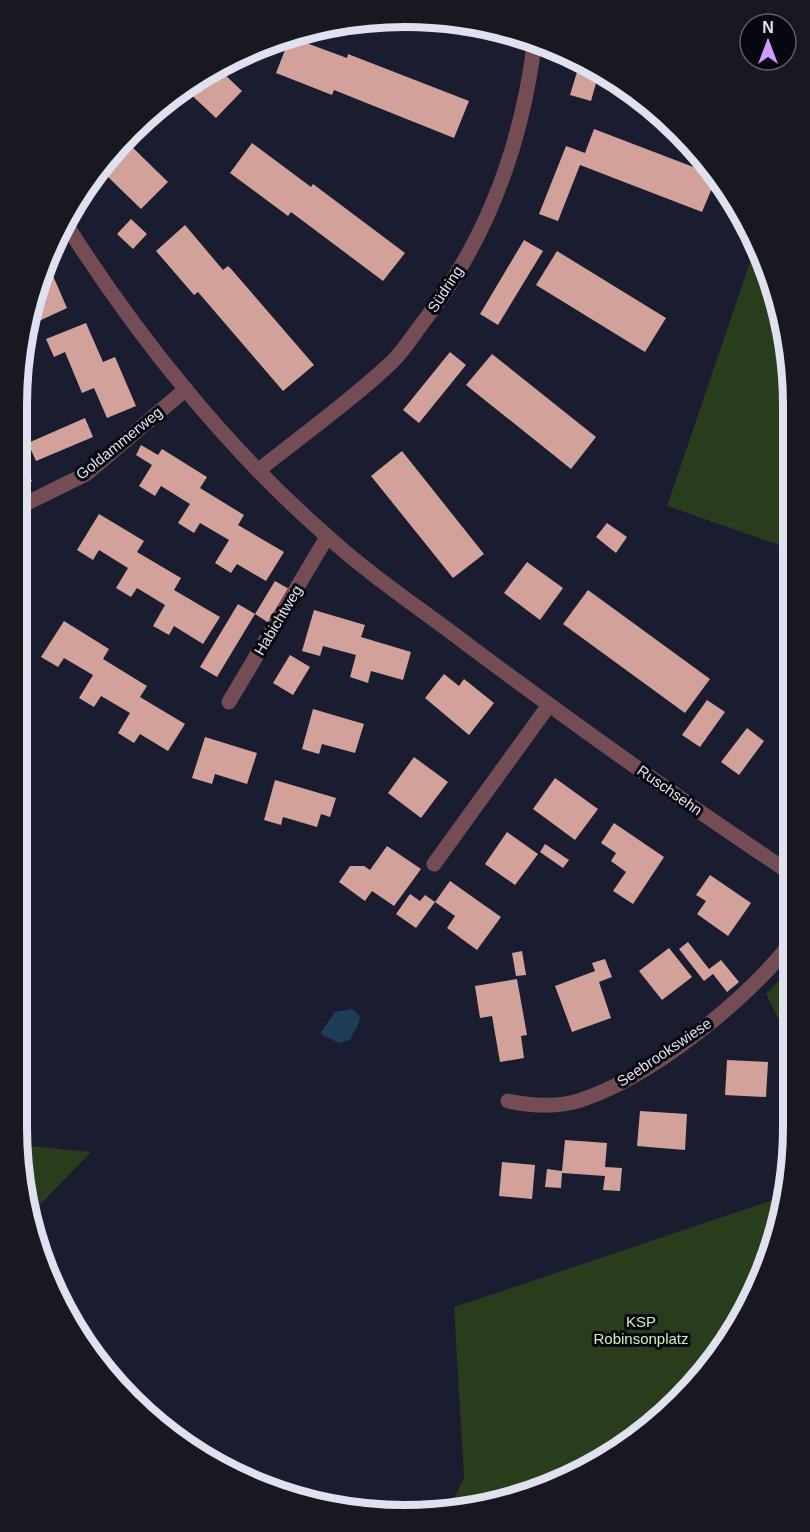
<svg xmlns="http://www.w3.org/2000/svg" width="810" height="1532" font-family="Arial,sans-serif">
<rect width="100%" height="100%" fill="#1a1c2f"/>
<g fill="#293c1c">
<path d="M750 262 767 269 773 280 790 355 791 549 667 506Z"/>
<path d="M792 967V1063L781 1024 766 994Z"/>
<path d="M793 1138 780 1228 742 1321 661 1419 554 1486 449 1510 464 1477 454 1307 773 1200Z"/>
<path d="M19 1145 91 1152 31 1214Z"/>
</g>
<path fill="#1f3d57" d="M352 1009 360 1016 359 1023 350 1040 339 1043 322 1035 321 1032 335 1012Z"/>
<g fill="#d2a29a">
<path d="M290 37 347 58 348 54 469 101 454 138 334 90 332 95 276 73Z"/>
<path d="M580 62 600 69 591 101 570 95Z"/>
<path d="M221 71 242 91 216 118 185 89Z"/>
<path d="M594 129 717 176 702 212 580 165 558 221 539 214 566 146 585 153Z"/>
<path d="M128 143 168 182 141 209 103 172Z"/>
<path d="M252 143 311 187 313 184 405 253 383 281 291 212 288 216 230 173Z"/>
<path d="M131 219 147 234 133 249 117 234Z"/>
<path d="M185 225 223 270 228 266 232 270 314 365 283 391 198 292 194 295 156 251Z"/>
<path d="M524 240 543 251 498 325 480 314Z"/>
<path d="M557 251 666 318 645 352 536 285Z"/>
<path d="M47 262 67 308 39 321 31 302Z"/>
<path d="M86 323 103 362 115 357 136 406 107 418 94 388 82 393 65 352 54 357 46 339Z"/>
<path d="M450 352 466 365 419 423 403 410Z"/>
<path d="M492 354 596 437 571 469 466 385Z"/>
<path d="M85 418 93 437 36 461 28 443Z"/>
<path d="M141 445 158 455 162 449 207 477 200 488 244 515 238 525 284 552 266 581 237 564 231 573 215 563 229 540 200 523 194 533 178 523 190 504 161 486 155 496 139 486 152 465 136 455Z"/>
<path d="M402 451 484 554 453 578 371 476Z"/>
<path d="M21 458 32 481 21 486 17 477V460Z"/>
<path d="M99 514 144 541 137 552 181 578 174 590 220 617 203 644 174 626 169 635 153 626 165 605 137 588 131 597 116 588 128 568 99 550 93 560 77 550Z"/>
<path d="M607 523 627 537 616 553 596 537Z"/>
<path d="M527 562 563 588 540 620 504 593Z"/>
<path d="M275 581 289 589 269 623 255 614Z"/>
<path d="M588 590 710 679 685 713 563 624Z"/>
<path d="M238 604 255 614 217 677 200 667Z"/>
<path d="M314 610 365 625 361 637 411 652 403 680 371 671 368 683 350 677 356 655 323 646 320 656 302 651Z"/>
<path d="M64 621 109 649 103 659 147 686 140 697 185 724 168 751 140 734 134 743 118 733 130 713 101 696 94 707 79 698 93 675 64 658 58 667 41 657Z"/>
<path d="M290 655 310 667 293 695 273 683Z"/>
<path d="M444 674 459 686 464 679 494 703 469 735 425 698Z"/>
<path d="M707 700 725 712 700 747 682 735Z"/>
<path d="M313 709 364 724 355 753 322 744 319 754 302 749Z"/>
<path d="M747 728 764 741 739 775 721 762Z"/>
<path d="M205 737 257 753 247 784 215 774 212 784 192 778Z"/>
<path d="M414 757 448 782 421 818 388 793Z"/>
<path d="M555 778 598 809 575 840 533 809Z"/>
<path d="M275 780 336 798 330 817 321 814 317 827 283 817 281 825 264 820Z"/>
<path d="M614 823 664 857 633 904 613 891 626 872 611 861 616 853 601 843Z"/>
<path d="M507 832 538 854 515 885 485 864Z"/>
<path d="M545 844 569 860 563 868 540 852Z"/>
<path d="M387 846 421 869 394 906 372 891 365 901 339 882 350 866H364L370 870Z"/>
<path d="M710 875 751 903 728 936 697 914 706 901 696 895Z"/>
<path d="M450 881 501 917 477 950 447 928 455 916 435 902Z"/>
<path d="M410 894 420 901 425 895 435 902 416 928 396 914Z"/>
<path d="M688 942 709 969 721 960 739 982 727 992 713 974 704 981 679 949Z"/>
<path d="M669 948 692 977 662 1000 639 971Z"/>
<path d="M522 951 526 975 516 976 512 953Z"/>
<path d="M605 959 612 977 599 982 611 1018 572 1032 555 986 595 971 592 963Z"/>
<path d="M517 979 527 1035 521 1036 524 1058 500 1062 492 1016 480 1018 475 986Z"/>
<path d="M727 1060 768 1062 766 1097 725 1095Z"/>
<path d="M640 1111 687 1114 685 1150 637 1146Z"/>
<path d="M565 1140 607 1143 605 1167 622 1168 620 1191 603 1190 605 1176 562 1173 561 1188 545 1187 547 1169 562 1171Z"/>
<path d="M502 1162 535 1165 532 1199 499 1196Z"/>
</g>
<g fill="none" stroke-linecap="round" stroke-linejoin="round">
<g stroke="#734c54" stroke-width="15">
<path d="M64 221C135 334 227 449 327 536 372 577 424 611 472 648 577 726 683 802 792 874"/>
<path d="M259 470C304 434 352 400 393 361 404 350 414 334 424 321 486 241 521 147 534 46"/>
<path d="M17 508 86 474 186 389"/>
<path d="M229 702 327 537"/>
<path d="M434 864 549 705"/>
<path d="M508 1101C532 1106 557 1108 581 1100 653 1076 745 1001 792 942"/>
</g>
</g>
<g text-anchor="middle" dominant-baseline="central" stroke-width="6" stroke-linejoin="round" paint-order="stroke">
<g font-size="15" fill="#dfe1ef" stroke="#07070f">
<text transform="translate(445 289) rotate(-57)">Südring</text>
<text transform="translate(119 443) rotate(-39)">Goldammerweg</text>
<text transform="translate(278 620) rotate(-59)">Habichtweg</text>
<text transform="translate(670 790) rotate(35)">Ruschsehn</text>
<text transform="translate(664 1052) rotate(-34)">Seebrookswiese</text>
</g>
<g font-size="15" fill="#ccf1b5" stroke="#07070f">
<text x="641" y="1321">KSP<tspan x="641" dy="17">Robinsonplatz</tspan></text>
</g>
</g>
<path d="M0 0H810V1532H0ZM405 27H405A378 378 0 0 1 783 405V1127A378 378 0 0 1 405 1505H405A378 378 0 0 1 27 1127V405A378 378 0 0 1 405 27Z" fill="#181821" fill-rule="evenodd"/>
<path fill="none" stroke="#dfe1ef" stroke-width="8" d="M405 27H405A378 378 0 0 1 783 405V1127A378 378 0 0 1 405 1505H405A378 378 0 0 1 27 1127V405A378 378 0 0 1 405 27Z"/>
<g transform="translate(768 42)"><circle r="28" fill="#07070f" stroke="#5d5e69" stroke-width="1.5"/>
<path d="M0-4.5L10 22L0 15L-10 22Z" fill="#d29cfd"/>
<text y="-9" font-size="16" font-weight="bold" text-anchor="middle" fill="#dfe1ef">N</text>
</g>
</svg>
